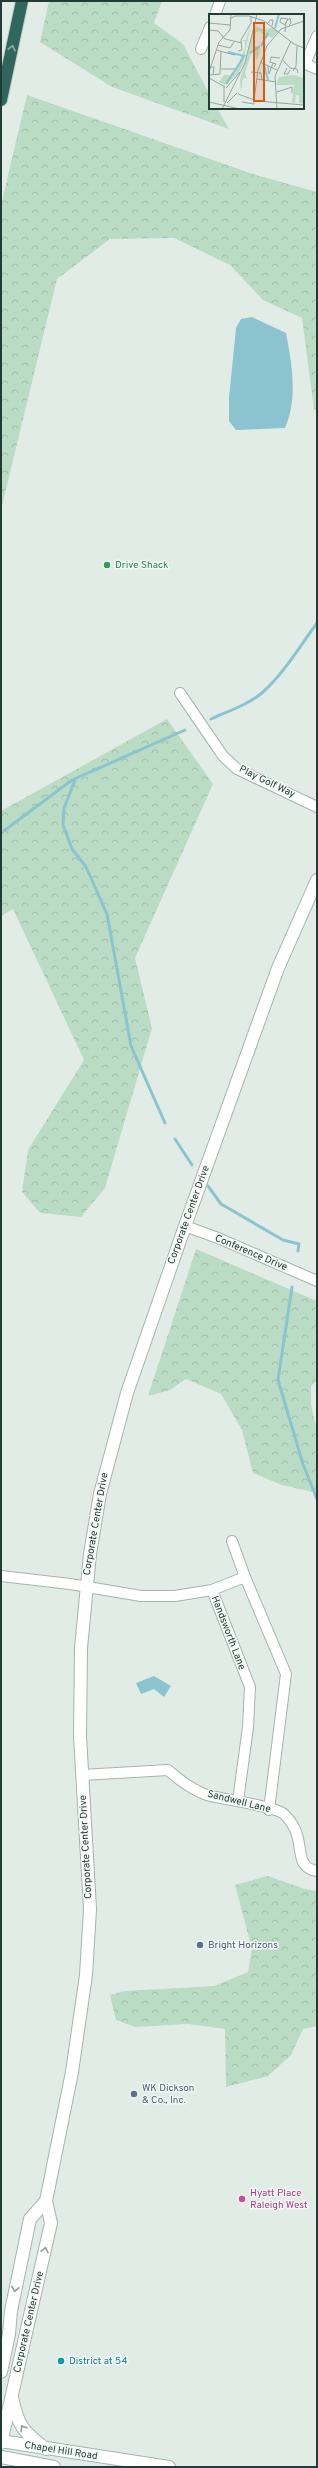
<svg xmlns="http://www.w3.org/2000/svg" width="318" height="2468" font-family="Overpass,sans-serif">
<defs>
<pattern id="forest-crowns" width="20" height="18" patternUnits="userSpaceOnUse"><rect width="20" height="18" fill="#bbdcc4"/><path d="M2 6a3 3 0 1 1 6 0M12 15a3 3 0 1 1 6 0" fill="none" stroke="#a0bea9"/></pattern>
</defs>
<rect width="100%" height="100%" fill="#e2ece7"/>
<g fill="url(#forest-crowns)">
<path d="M49 1H162L154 23 183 44 210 95V108H217L229 129 112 87 40 42Z"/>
<path d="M27 95 256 175 317 192V412L314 409 302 318 263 300 230 265 174 238 110 239 57 279 1 510V205Z"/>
<path d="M167 719 213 784 135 958 152 1028 105 1188 81 1217 40 1213 22 1192 28 1150 84 1060 13 909 1 916V811Z"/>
<path d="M196 1249 317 1301V1381L311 1386V1405L317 1430V1493L282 1485 253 1473 242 1430 221 1394 186 1379 170 1390 148 1396Z"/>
<path d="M268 1876 305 1889 317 1891V2026L303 2029 291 2055 268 2076 226 2087 225 2029 188 2024 135 2027 116 2020 110 1995 125 1991 214 1986 248 1972 252 1949 235 1885Z"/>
</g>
<g fill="#8bc4cf">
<path d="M252 317 286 333C292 365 298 398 285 428L236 430 229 421V398L236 328 241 319Z"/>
<path d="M154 1676 171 1686 164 1697 154 1689 141 1694 136 1683Z"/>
</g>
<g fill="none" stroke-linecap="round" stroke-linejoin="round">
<g stroke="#8bc4cf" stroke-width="3">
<path d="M211 719C228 711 248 705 263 692 284 673 300 646 317 623"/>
<path d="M75 780 64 808 63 825 72 849 86 867 107 914 131 1046 165 1123"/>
<path d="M1 833 72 780 185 730"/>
<path d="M175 1139 192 1165"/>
<path d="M208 1186 221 1204 283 1240 299 1244 298 1251"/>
<path d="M292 1287 278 1380 303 1464 317 1499"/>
</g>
<defs>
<g id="minor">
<path d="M215 15 220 1"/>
<path d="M201 49 210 27"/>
<path d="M303 63 317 69"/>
<path d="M305 64 317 36"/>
<path d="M180 693 223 756 237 769 317 807"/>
<path d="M185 1226 218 1238 317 1281"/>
<path d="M232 1541 245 1577"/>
<path d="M1 1576 70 1584 141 1596H175L212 1590 250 1687 248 1727 238 1801"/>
<path d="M212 1590 245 1577 286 1674 269 1810"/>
<path d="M82 1775 168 1770C179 1780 190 1788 204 1794 218 1799 276 1806 284 1814 290 1820 295 1827 297 1835 302 1850 297 1868 317 1871"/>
</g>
<g id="tertiary">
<path d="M1 2372 9 2334 11 2311 30 2219 46 2201"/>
<path d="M1 2443 51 2223 46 2201 72 2072 86 1975 90 1909 80 1736 81 1648 90 1554 100 1494 127 1393 185 1226 278 968 317 880"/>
</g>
<g id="secondary">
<path d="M12 2397C18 2427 23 2431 46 2449"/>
<path d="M1 2441 169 2467"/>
<path d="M1 2457 54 2467"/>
</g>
<path id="motorway" d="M1 100 22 1"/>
</defs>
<use href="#minor" stroke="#a5b4ae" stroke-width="12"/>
<use href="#tertiary" stroke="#a5b4ae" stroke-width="14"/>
<use href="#secondary" stroke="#a0b7af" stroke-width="14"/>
<use href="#motorway" stroke="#c1c8c6" stroke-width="14"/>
<use href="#minor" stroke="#fff" stroke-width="10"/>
<use href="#tertiary" stroke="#fff" stroke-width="12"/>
<use href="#secondary" stroke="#fff" stroke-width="12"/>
<use href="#motorway" stroke="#2f675c" stroke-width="12"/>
</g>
<defs><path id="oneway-chevron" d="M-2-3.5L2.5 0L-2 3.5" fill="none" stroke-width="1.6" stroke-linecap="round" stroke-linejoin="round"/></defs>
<use stroke="#90b0a8" href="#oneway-chevron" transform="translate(12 48) rotate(-78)"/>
<g stroke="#909e9a">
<use href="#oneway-chevron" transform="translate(45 2250) rotate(-77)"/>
<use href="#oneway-chevron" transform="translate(15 2289) rotate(102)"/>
<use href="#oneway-chevron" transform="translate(23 2428) rotate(-123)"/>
</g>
<circle fill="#2e9e5b" stroke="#f2f8f5" stroke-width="1.5" cx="107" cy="565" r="4"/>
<g fill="#5c6f8a" stroke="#f2f8f5" stroke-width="1.5">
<circle cx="200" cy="1945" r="4"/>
<circle cx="134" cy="2094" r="4"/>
</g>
<circle fill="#d1479c" stroke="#f2f8f5" stroke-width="1.5" cx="242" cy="2199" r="4"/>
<circle fill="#0f9aa8" stroke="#f2f8f5" stroke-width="1.5" cx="61" cy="2361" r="4"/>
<g text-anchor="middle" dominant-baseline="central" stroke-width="3" stroke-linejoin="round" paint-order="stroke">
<g font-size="10" fill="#27864d" stroke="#f2f8f5" text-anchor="start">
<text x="115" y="565">Drive Shack</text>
</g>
<g font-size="10" fill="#223c35" stroke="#f2f8f5">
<text transform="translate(267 782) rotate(26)">Play Golf Way</text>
<text transform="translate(189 1215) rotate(-70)">Corporate Center Drive</text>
<text transform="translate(251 1253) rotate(23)">Conference Drive</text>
<text transform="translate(96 1524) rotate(-80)">Corporate Center Drive</text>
<text transform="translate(228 1633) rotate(69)">Handsworth Lane</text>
<text transform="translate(239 1802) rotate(14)">Sandwell Lane</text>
<text transform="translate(86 1847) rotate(-93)">Corporate Center Drive</text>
<text transform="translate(29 2322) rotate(-77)">Corporate Center Drive</text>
<text transform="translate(61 2451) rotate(9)">Chapel Hill Road</text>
</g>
<g font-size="10" fill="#4e5e75" stroke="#f2f8f5" text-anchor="start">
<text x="208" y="1945">Bright Horizons</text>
<text x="142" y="2088">WK Dickson<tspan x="142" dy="12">&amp; Co., Inc.</tspan></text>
</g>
<g font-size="10" fill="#b23c85" stroke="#f2f8f5" text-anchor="start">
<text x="250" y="2193">Hyatt Place<tspan x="250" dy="12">Raleigh West</tspan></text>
</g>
<g font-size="10" fill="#0d838f" stroke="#f2f8f5" text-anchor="start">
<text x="69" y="2361">District at 54</text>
</g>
</g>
<g transform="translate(209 14)">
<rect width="95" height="95" fill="#e2ece7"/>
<path d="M42 9 34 50 30 58 17 71 10 68 15 61H21L27 55 36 34V28L33 26H37ZM46 12 56 16 64 13 69 17 63 24 60 22 58 24 51 17 47 18 44 33 51 32 50 41 47 47 46 38 42 40 36 59 38 64H34L32 78 31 66ZM84 61 95 64 94 90 90 89V81H87L86 89H83L85 71H67L70 63Z" fill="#bbdcc4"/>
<path fill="none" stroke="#8bc4cf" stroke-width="2" d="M66 14 70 0M52 32 59 19M19 38 35 42M41 39 51 32M55 50 59 66M17 70 36 41"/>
<path fill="none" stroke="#95a6a0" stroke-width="1" d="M22 4 26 2H40L55 7 85 30 95 34M0 9 21 11M59 9 61 6H64L63 12M76 11 71 8 72 4 79 5 76 10M0 16 9 17 16 25 33 29M76 18 77 8 81 4 82 9 80 11M9 31 21 34 25 28M7 36 26 41M29 37 33 36 32 26 42 9V2M73 45 81 54 88 55 89 59M51 48 68 56M59 52 60 60 64 49M1 53H5L4 61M65 53 67 50 61 48 62 43 71 44M78 54 75 60H79L81 56M12 55H26M84 57 87 52 88 32M0 58 10 28 21 16 22 0M42 58 52 59 53 66M0 61 11 60 12 38M0 64 16 73M48 65 67 68M17 74 31 58M68 78 83 73V79M29 80 48 87 95 91M45 86 49 56 58 32 72 15 95 7M0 88 31 95M15 88V73M33 88 45 90V86M18 89 28 79M13 95 36 49 48 0M68 95 66 62 82 27"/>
<path fill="#de580e" fill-opacity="0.15" stroke="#de580e" stroke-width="2" d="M45 9H55V87H45Z"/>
<rect width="95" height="95" fill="none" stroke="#223c35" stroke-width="2"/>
</g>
<rect width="318" height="2468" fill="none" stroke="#223c35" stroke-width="4"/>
</svg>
